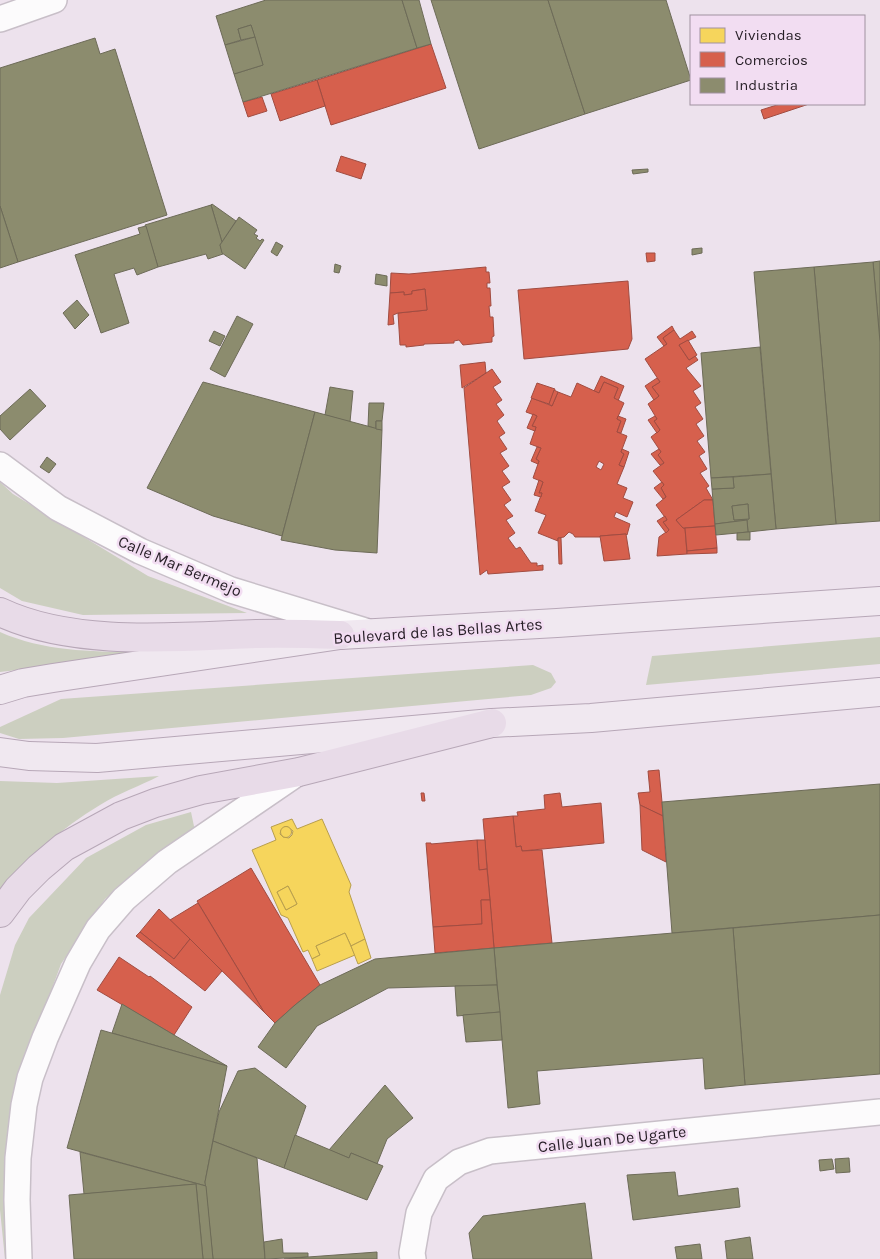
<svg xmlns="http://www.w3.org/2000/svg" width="880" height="1259" font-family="Karla,sans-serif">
<rect width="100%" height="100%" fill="#ede2ed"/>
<g fill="#cccfc0">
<path d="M0 482 13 494 148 576 247 613 83 615 22 601 0 588Z"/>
<path d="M0 632C54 656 114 651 172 652L0 672Z"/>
<path d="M880 637V664L646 685 652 656Z"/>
<path d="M533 665 551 673 556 682 551 688 531 695 63 738 19 739 0 733V727L61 699Z"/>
<path d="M159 776C140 786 119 793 100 805 61 828 29 857 0 893V781L57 783Z"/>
<path d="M191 812 195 831 154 857 105 899 61 964 29 1051 12 1259H5L0 1210V995L15 945 29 918 86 858 146 825Z"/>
</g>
<g fill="#f6d55c" stroke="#b89e4c" fill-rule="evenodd">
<path d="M292 819 297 829 322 819 351 885 349 892 365 939 351 946 345 933 316 946 320 955 312 959 308 950 303 952 288 918 281 915 252 850 276 840 271 827ZM284 827H288L293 831 292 835 289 838 283 837 280 834 281 830ZM288 886 297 904 286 910 277 892Z"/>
<circle cx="286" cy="832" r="5.5"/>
<path d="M288 886 297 904 286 910 277 892Z"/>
<path d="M345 933 355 955 317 971 312 959 320 955 316 946Z"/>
<path d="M365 939 371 958 358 964 351 946Z"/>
</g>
<g fill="#d6604d" stroke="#a14c41" fill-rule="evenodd">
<path d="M431 44 446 88 331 125 317 80Z"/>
<path d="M317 80 325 106 280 121 271 94Z"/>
<path d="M262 97 267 111 248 117 243 102Z"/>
<path d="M780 104H809L764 119 761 110Z"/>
<path d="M341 156 366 164 361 179 336 171Z"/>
<path d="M646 253H655V261L647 262Z"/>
<path d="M486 267V272H489L490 283H487V288H490L491 306H489L490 317H493L494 336 492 337V342L463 345 459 340 454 341V343L424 344V345L406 347V345H400L398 313 427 310 425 289 412 291V294L404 295V292L390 293 391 273 409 274Z"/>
<path d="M628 281 632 339 628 349 524 359 518 290Z"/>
<path d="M425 289 427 310 398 313 393 315 394 324 388 325 390 293 404 292V295L412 294V291Z"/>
<path d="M672 326 674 330 663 338 667 344 664 346 657 337Z"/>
<path d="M674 330 680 339 692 331 696 337 679 345 689 360 695 356 698 360 686 368 701 386 693 391 701 403 695 407 703 419 696 424 704 436 697 441 705 452 699 456 707 469 700 473 709 486 706 488 713 500H704L676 520 683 528H685L687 554 657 556 659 537 669 530 663 522 667 520 656 505 666 497 661 488 664 485 653 471 664 463 658 455 661 452 651 437 660 430 654 421 657 419 648 404 659 396 652 387 660 382 645 359 667 344 663 338Z"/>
<path d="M688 340 697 355 689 360 679 345Z"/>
<path d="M485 362 486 373 462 388 460 365Z"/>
<path d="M492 369 501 382 493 387 502 400 496 404 504 415 497 421 505 433 499 437 507 449 500 453 509 466 502 471 510 482 502 487 511 500 504 505 513 516 506 520 515 533 508 538 516 549 520 547 531 563H537V566L543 565V570L488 574 487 570 480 575 464 388Z"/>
<path d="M601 376 624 386 618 401 614 398 618 388 604 382 599 393 594 391Z"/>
<path d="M657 378 660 382 652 387 659 396 654 400 645 386Z"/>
<path d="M604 382 618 388 614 398 624 403 617 419 621 421 617 432 627 436 621 452 624 454 619 465 624 467 617 484 627 488 623 498 633 502 627 517 616 512 614 517 630 524 627 535 626 534 600 536V537H575L573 534 569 532 564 537 558 538V541L538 533 546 515 535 511 542 493H539L543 482 533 478 539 461 536 459 541 448 530 444 536 427 532 426 537 416 526 412 532 398 552 406 558 392 571 397 577 383 599 393ZM599 461 604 464 601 470 596 467Z"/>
<path d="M537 383 555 389 549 404 531 398Z"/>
<path d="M554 390 558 392 552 406 549 404Z"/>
<path d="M533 414 537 416 532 426 536 427 535 431 527 428Z"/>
<path d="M618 416 626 419 621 433 617 432 621 421 617 419Z"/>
<path d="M655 416 657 419 654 421 660 430 657 433 648 420Z"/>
<path d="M537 447 541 448 536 459 539 461 538 464 531 461Z"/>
<path d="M622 449 629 452 624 467 619 465 624 454 621 452Z"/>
<path d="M659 449 661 452 658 455 664 463 660 465 651 454Z"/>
<path d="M539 480 543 482 539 493H542L541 497 534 495Z"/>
<path d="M662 482 664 485 661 488 666 497 663 499 654 488Z"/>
<path d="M704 500H713L715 526 683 528 676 520Z"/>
<path d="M665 516 667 520 663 522 669 530 666 533 657 521Z"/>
<path d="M715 526 717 548 687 551 685 528Z"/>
<path d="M626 534 630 559 604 561 600 536Z"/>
<path d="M558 538H561L562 564H559Z"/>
<path d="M717 548V553L687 554V551Z"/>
<path d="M659 770 662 802 663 816 640 805 638 793 650 792 648 771Z"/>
<path d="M421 793H424L425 801H422Z"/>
<path d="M560 793 562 807 601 803 604 843 522 851 521 846 516 847 513 816H518L517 812 545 809 544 795Z"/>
<path d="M640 805 663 816 666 862 642 850Z"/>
<path d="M513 816 516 847 521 846 522 851 542 850 552 943 494 948 483 819Z"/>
<path d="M477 840H485L487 869 479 870Z"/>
<path d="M477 840 479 870 487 869 490 900H481L482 924 433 927 426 843H431V844Z"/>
<path d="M251 868 320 985 295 1005 275 1023 264 1012 197 901Z"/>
<path d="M481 900H490L494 948 435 953 433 927 482 924Z"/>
<path d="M198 903 264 1012 170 920Z"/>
<path d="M159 909 190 939 174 959 140 932Z"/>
<path d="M140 932 174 959 190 939 222 971 205 991 136 936Z"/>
<path d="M119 957 149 977 150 976 192 1007 174 1035 97 990Z"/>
</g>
<g fill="#8c8c6e" stroke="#6d6b58" fill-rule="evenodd">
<path d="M266 0H402L417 48 243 102 234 74 263 65 251 25 238 29 241 40 225 45 216 16Z"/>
<path d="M402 0H419L431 44 417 48Z"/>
<path d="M431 0H548L585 114 479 149Z"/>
<path d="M548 0H666L691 80 585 114Z"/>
<path d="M251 25 255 37 241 40 238 29Z"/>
<path d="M255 37 263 65 234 74 225 45Z"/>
<path d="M95 38 100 54 115 49 167 215 18 262 0 206V68Z"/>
<path d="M648 169V172L633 174 632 170Z"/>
<path d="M212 204 236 221 222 242 211 205Z"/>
<path d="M211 205 222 242 220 245 223 254 208 259 206 254 158 267 145 225Z"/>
<path d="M0 206 18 262 0 268Z"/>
<path d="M239 217 257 230 254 234 258 236 256 238 260 241 262 239 264 240 245 269 222 253 220 245Z"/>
<path d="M146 226 158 267 137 275 134 268 114 274 129 323 101 333 75 255 140 234 138 228Z"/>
<path d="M276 242 283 246 277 256 271 252Z"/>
<path d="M702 248V253L692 255V249Z"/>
<path d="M880 261V342L873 262Z"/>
<path d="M873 262 880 342V521L836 524 814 267Z"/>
<path d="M335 264 341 266 339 273 334 272Z"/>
<path d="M814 267 836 524 776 529 754 272Z"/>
<path d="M376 274 387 276V286L375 284Z"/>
<path d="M77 300 89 315 75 329 63 313Z"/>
<path d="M237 316 253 324 225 377 210 369Z"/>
<path d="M214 331 225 336 220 346 209 341Z"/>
<path d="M760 347 771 474 711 478 701 353Z"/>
<path d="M203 382 315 412 282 536 213 516 147 488Z"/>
<path d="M330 387 353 391 350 422 325 415Z"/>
<path d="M30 389 46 406 10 440 0 429V416Z"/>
<path d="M369 403H384L382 421H376V429L368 426Z"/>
<path d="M315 412 382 430 377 553 335 550 281 540Z"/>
<path d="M376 421H382V430L376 429Z"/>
<path d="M47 457 56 464 49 473 40 467Z"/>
<path d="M771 474 776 529 748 532 747 520 715 524 712 489 734 488 733 477ZM748 504 749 519 734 520 732 506Z"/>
<path d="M733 477 734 488 712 489 711 478Z"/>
<path d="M748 504 749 519 734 520 732 506Z"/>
<path d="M747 520 748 532 716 535 715 524Z"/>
<path d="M748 532H750V540H737V533Z"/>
<path d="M880 784V915L672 933 662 802Z"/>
<path d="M880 915V1074L745 1085 733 928Z"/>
<path d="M733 928 745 1085 705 1089 703 1058 537 1071 540 1104 508 1108 494 948Z"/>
<path d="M494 948 497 985 388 988 317 1026 286 1068 258 1047 275 1023 295 1005 320 985 375 959Z"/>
<path d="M497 985 500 1012 457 1016 455 986Z"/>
<path d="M122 1004 174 1035 227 1066 112 1033Z"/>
<path d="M500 1012 502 1040 466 1042 463 1015Z"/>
<path d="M101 1030 227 1066 205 1182 206 1186 67 1148Z"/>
<path d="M255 1068 306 1106 284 1168 213 1141 219 1112 238 1071Z"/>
<path d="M385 1085 413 1118 387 1139 377 1164 351 1153 349 1158 329 1150Z"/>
<path d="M295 1135 349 1158 351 1153 383 1166 367 1200 284 1168Z"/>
<path d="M213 1141 257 1158 265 1259H213L205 1182Z"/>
<path d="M80 1152 206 1186 213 1259H203L196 1184 84 1194Z"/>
<path d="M849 1158 850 1172 836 1173 835 1159Z"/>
<path d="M832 1159 834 1169 820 1171 819 1160Z"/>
<path d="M675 1172 678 1196 738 1188 740 1207 633 1220 627 1175Z"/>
<path d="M196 1184 203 1259H74L69 1195Z"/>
<path d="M585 1203 592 1259H473L469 1233 483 1216Z"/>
<path d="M750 1237 753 1259H727L725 1241Z"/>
<path d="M282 1239 283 1253H308V1257L265 1259 264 1242Z"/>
<path d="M700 1244 702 1259H677L675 1247Z"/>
<path d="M377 1252V1259H284L308 1257Z"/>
</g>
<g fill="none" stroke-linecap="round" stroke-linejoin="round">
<defs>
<g id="street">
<path d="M0 19 54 0"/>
<path d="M0 465 58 508 140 551 231 590 365 631"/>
<path d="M19 1259 17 1200 18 1158 24 1105 30 1078 45 1038 78 963 98 929 124 899 167 862 299 772"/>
<path d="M413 1259 412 1253 419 1213 436 1179 459 1162 490 1151 880 1112"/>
</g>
<g id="primary">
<path d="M0 690 23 683 53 678 340 635 557 623 880 601"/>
<path d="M0 752 29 756 97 758 492 723 591 718 880 692"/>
</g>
<g id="highway">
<path d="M0 612C74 647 176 637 256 634 284 633 312 634 340 635"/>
<path d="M0 913 18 889 39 868 64 847 121 816 155 803 201 790 299 772 492 723"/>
</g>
</defs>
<use href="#street" stroke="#c8bfc8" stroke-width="28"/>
<use href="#primary" stroke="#b7a7b7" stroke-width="30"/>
<use href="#highway" stroke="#b7a7b7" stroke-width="30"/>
<use href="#street" stroke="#fcfbfc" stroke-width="25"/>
<use href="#primary" stroke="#f0e8f0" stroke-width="28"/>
<use href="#highway" stroke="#e8dbe8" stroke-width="28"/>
</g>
<g text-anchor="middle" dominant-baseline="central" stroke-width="5" stroke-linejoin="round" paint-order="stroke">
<g font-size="16" fill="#261e26" stroke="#f2ddf2">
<text transform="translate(180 566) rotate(23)">Calle Mar Bermejo</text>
<text transform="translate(438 631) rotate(-4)">Boulevard de las Bellas Artes</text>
<text transform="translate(612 1139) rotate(-6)">Calle Juan De Ugarte</text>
</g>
</g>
<rect x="690" y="15" width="175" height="90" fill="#f2ddf2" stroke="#a091a0"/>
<rect x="700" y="28" width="25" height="15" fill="#f6d55c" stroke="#a091a0"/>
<text x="735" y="40" font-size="15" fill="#261e26">Viviendas</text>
<rect x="700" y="52" width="25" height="15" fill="#d6604d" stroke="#a091a0"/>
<text x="735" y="65" font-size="15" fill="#261e26">Comercios</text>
<rect x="700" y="78" width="25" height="15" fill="#8c8c6e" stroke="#a091a0"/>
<text x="735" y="90" font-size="15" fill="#261e26">Industria</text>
</svg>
